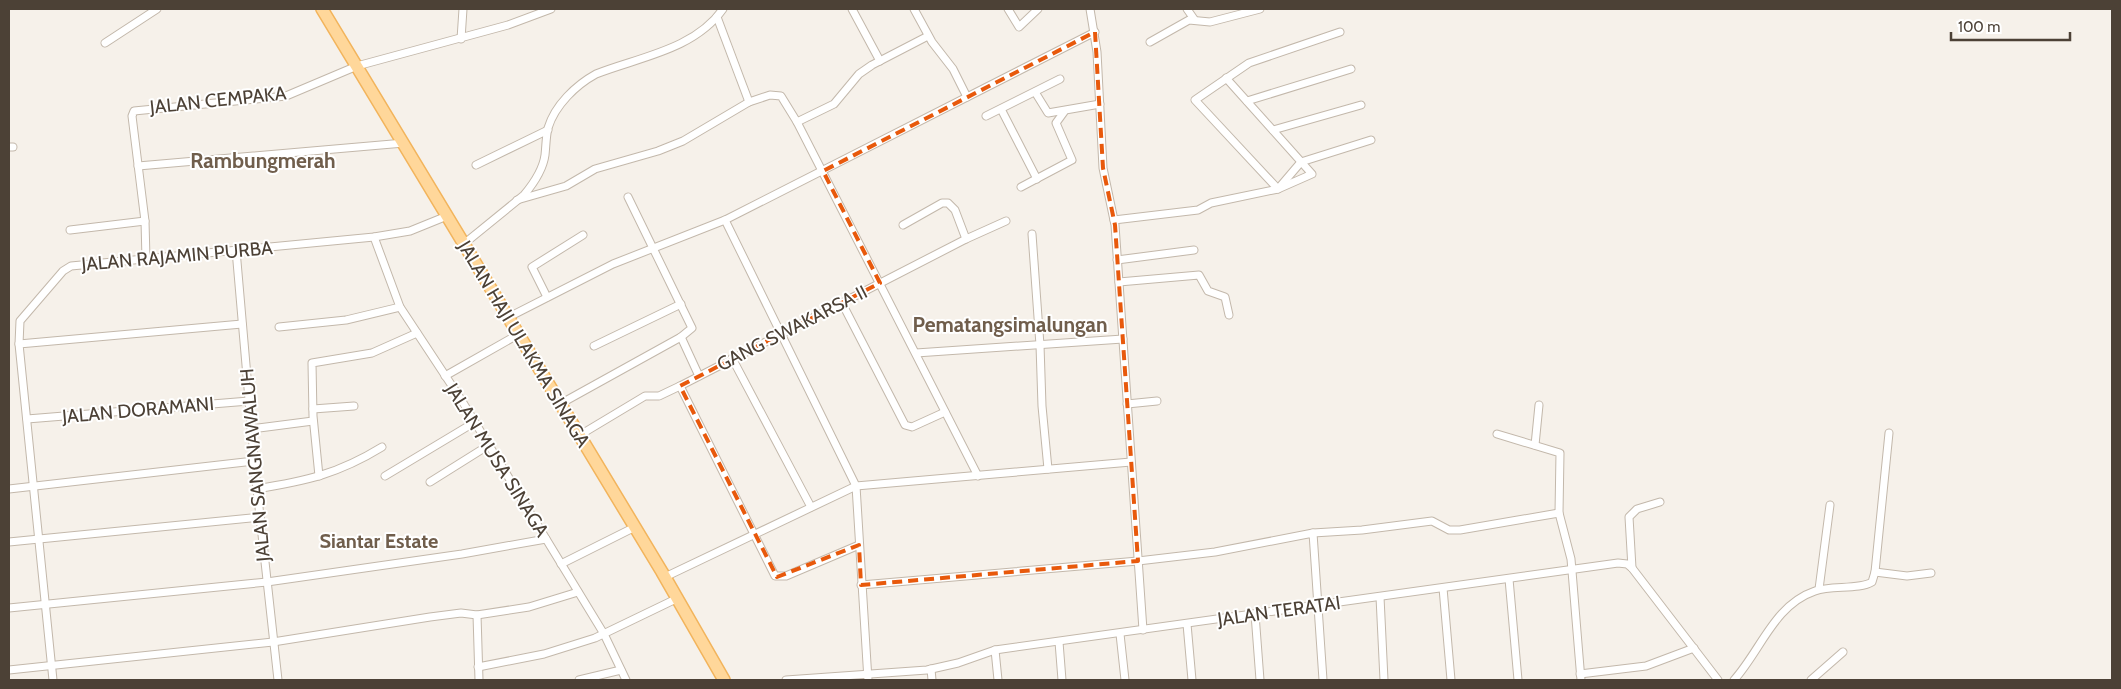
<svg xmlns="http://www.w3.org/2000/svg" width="2121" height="689" font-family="Cabin,sans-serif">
<rect width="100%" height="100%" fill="#f6f1ea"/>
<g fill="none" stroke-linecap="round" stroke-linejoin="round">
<defs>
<g id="street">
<path d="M852 9 880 61"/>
<path d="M914 9 932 42 953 69 967 97"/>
<path d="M1008 9 1019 27 1038 9"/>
<path d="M1090 9 1097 52 1103 168 1115 225 1143 630"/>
<path d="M1187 9 1194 19"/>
<path d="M717 17 749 102"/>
<path d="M1340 32 1249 63 1195 100 1278 189 1301 162 1371 140"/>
<path d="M461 39 463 9"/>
<path d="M1150 42 1189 20 1210 22 1260 9"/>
<path d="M105 43 157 9"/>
<path d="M1035 92 1048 113 1100 104"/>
<path d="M1247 101 1351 69"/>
<path d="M1001 109 1037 179"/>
<path d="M986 116 1060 79"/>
<path d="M797 122 834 104 859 74 872 65 928 36"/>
<path d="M1273 130 1361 105"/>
<path d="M9 147H13"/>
<path d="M476 165 548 130"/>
<path d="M138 166 404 143"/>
<path d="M1021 187 1072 160 1056 123 1064 112"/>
<path d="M517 200 566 186 595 169 658 151 683 141 749 102 770 95 781 96 797 122 978 476"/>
<path d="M725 220 856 486 868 680"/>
<path d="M1114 220 1198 210 1211 203 1278 189 1312 174 1226 78"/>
<path d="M903 225 942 203H948L955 210 966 239"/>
<path d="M70 230 145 221"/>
<path d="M1032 234 1040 345 1042 406 1048 469"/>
<path d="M374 237 400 307 462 401 604 634 626 680"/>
<path d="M465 243 524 195C534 183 543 170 545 155 546 146 546 136 548 128 555 105 576 85 596 74 639 57 694 50 723 9"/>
<path d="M236 250 256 480 278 680"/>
<path d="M146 259 145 221 132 116 134 111 286 96 357 66 508 25 551 9"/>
<path d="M1117 260 1194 250"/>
<path d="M1119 282 1199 275 1208 291 1225 297 1229 315"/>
<path d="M547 297 532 267 583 235"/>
<path d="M842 303 905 425 912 427 945 412"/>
<path d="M509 317 613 264 725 220 1095 32"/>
<path d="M279 327 346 320 400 307"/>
<path d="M681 337 699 376"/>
<path d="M19 344 242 324"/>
<path d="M594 346 681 304"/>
<path d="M916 353 1123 339"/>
<path d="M732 358 811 507"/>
<path d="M445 376 519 334"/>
<path d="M680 386 775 576H786L859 545"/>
<path d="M560 404 681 337 692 328 628 197"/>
<path d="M1127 404 1157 401"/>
<path d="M313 409 354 406"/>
<path d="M27 419 249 401"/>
<path d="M251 429 313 421"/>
<path d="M1497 434 1560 453 1559 513 1571 559 1581 680"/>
<path d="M580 435 645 396H659L680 386 966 239 1006 221"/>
<path d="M1535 445 1539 405"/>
<path d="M319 476 313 416 312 363 372 353 417 333"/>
<path d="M385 476 475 422"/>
<path d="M430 482 489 445"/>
<path d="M9 489 254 461"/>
<path d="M256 489C306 481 338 474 382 447"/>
<path d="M1313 533 1362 530 1432 521 1449 530H1460L1559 513"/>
<path d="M9 542 260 517"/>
<path d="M561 564 635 527"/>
<path d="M1632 568 1629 517 1637 509 1660 502"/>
<path d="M1875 572 1907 576 1931 573"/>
<path d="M665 577 856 486 1131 462"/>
<path d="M1509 579 1518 680"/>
<path d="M861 585 1138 561 1215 552 1313 533 1323 680"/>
<path d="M1443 588 1451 680"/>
<path d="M1819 589 1830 505"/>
<path d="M1380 597 1384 680"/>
<path d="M9 608 267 582 462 554 546 539"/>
<path d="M1255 614 1260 680"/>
<path d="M477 615 479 680"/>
<path d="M1187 624 1192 680"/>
<path d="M1120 634 1125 680"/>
<path d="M1059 642 1062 680"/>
<path d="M995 650 998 680"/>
<path d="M478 667 544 654 595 638 678 598"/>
<path d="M931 669 932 680"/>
<path d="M9 670 273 642 430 617 461 613 477 615 529 607 578 592"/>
<path d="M1580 674 1646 666 1694 648"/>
<path d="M53 680 19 344 20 321 63 271 71 266 374 237 410 231 447 216"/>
<path d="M579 680 621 670"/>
<path d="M786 680 927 670 958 663 995 650 1618 563 1627 564 1632 568 1718 680"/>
<path d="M1734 680C1761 650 1774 605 1815 591 1831 585 1859 590 1872 582L1875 572 1889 433"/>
<path d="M1811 680 1843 652"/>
</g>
<path id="primary" d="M322 9 662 572 724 680"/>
</defs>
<use href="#street" stroke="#c3b8ab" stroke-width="9"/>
<use href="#primary" stroke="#f2b45c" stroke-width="14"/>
<use href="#street" stroke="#fff" stroke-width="7"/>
<use href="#primary" stroke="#ffd79a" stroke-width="11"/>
</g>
<path fill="none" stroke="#e8590c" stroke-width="4" stroke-dasharray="10 6" stroke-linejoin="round" d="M1095 32 1103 168 1115 225 1138 561 861 585 859 545 777 577 680 386 880 283 823 171Z"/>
<g text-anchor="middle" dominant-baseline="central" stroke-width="4" stroke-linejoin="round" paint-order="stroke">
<g font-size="19" fill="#4c4136" stroke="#fff">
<text transform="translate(218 100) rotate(-6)">JALAN CEMPAKA</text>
<text transform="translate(177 256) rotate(-5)">JALAN RAJAMIN PURBA</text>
<text transform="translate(792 328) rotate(-27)">GANG SWAKARSA II</text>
<text transform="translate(524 344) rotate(59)">JALAN HAJI ULAKMA SINAGA</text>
<text transform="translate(138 410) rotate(-5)">JALAN DORAMANI</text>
<text transform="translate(497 460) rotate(58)">JALAN MUSA SINAGA</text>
<text transform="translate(255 465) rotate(-95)">JALAN SANGNAWALUH</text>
<text transform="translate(1279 611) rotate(-8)">JALAN TERATAI</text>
</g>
<g font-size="20" font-weight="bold" fill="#705e4c" stroke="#fff">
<text x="379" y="541">Siantar Estate</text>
</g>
<g font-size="21" font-weight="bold" fill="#705e4c" stroke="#fff">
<text x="263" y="160">Rambungmerah</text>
<text x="1010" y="324">Pematangsimalungan</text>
</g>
</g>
<rect width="2121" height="689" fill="none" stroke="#4c4136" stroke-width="20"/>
<path d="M1951 32v8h119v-8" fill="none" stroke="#4c4136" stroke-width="2.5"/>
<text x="1958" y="32" font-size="15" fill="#4c4136" stroke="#ffffff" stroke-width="4" paint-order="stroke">100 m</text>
</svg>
